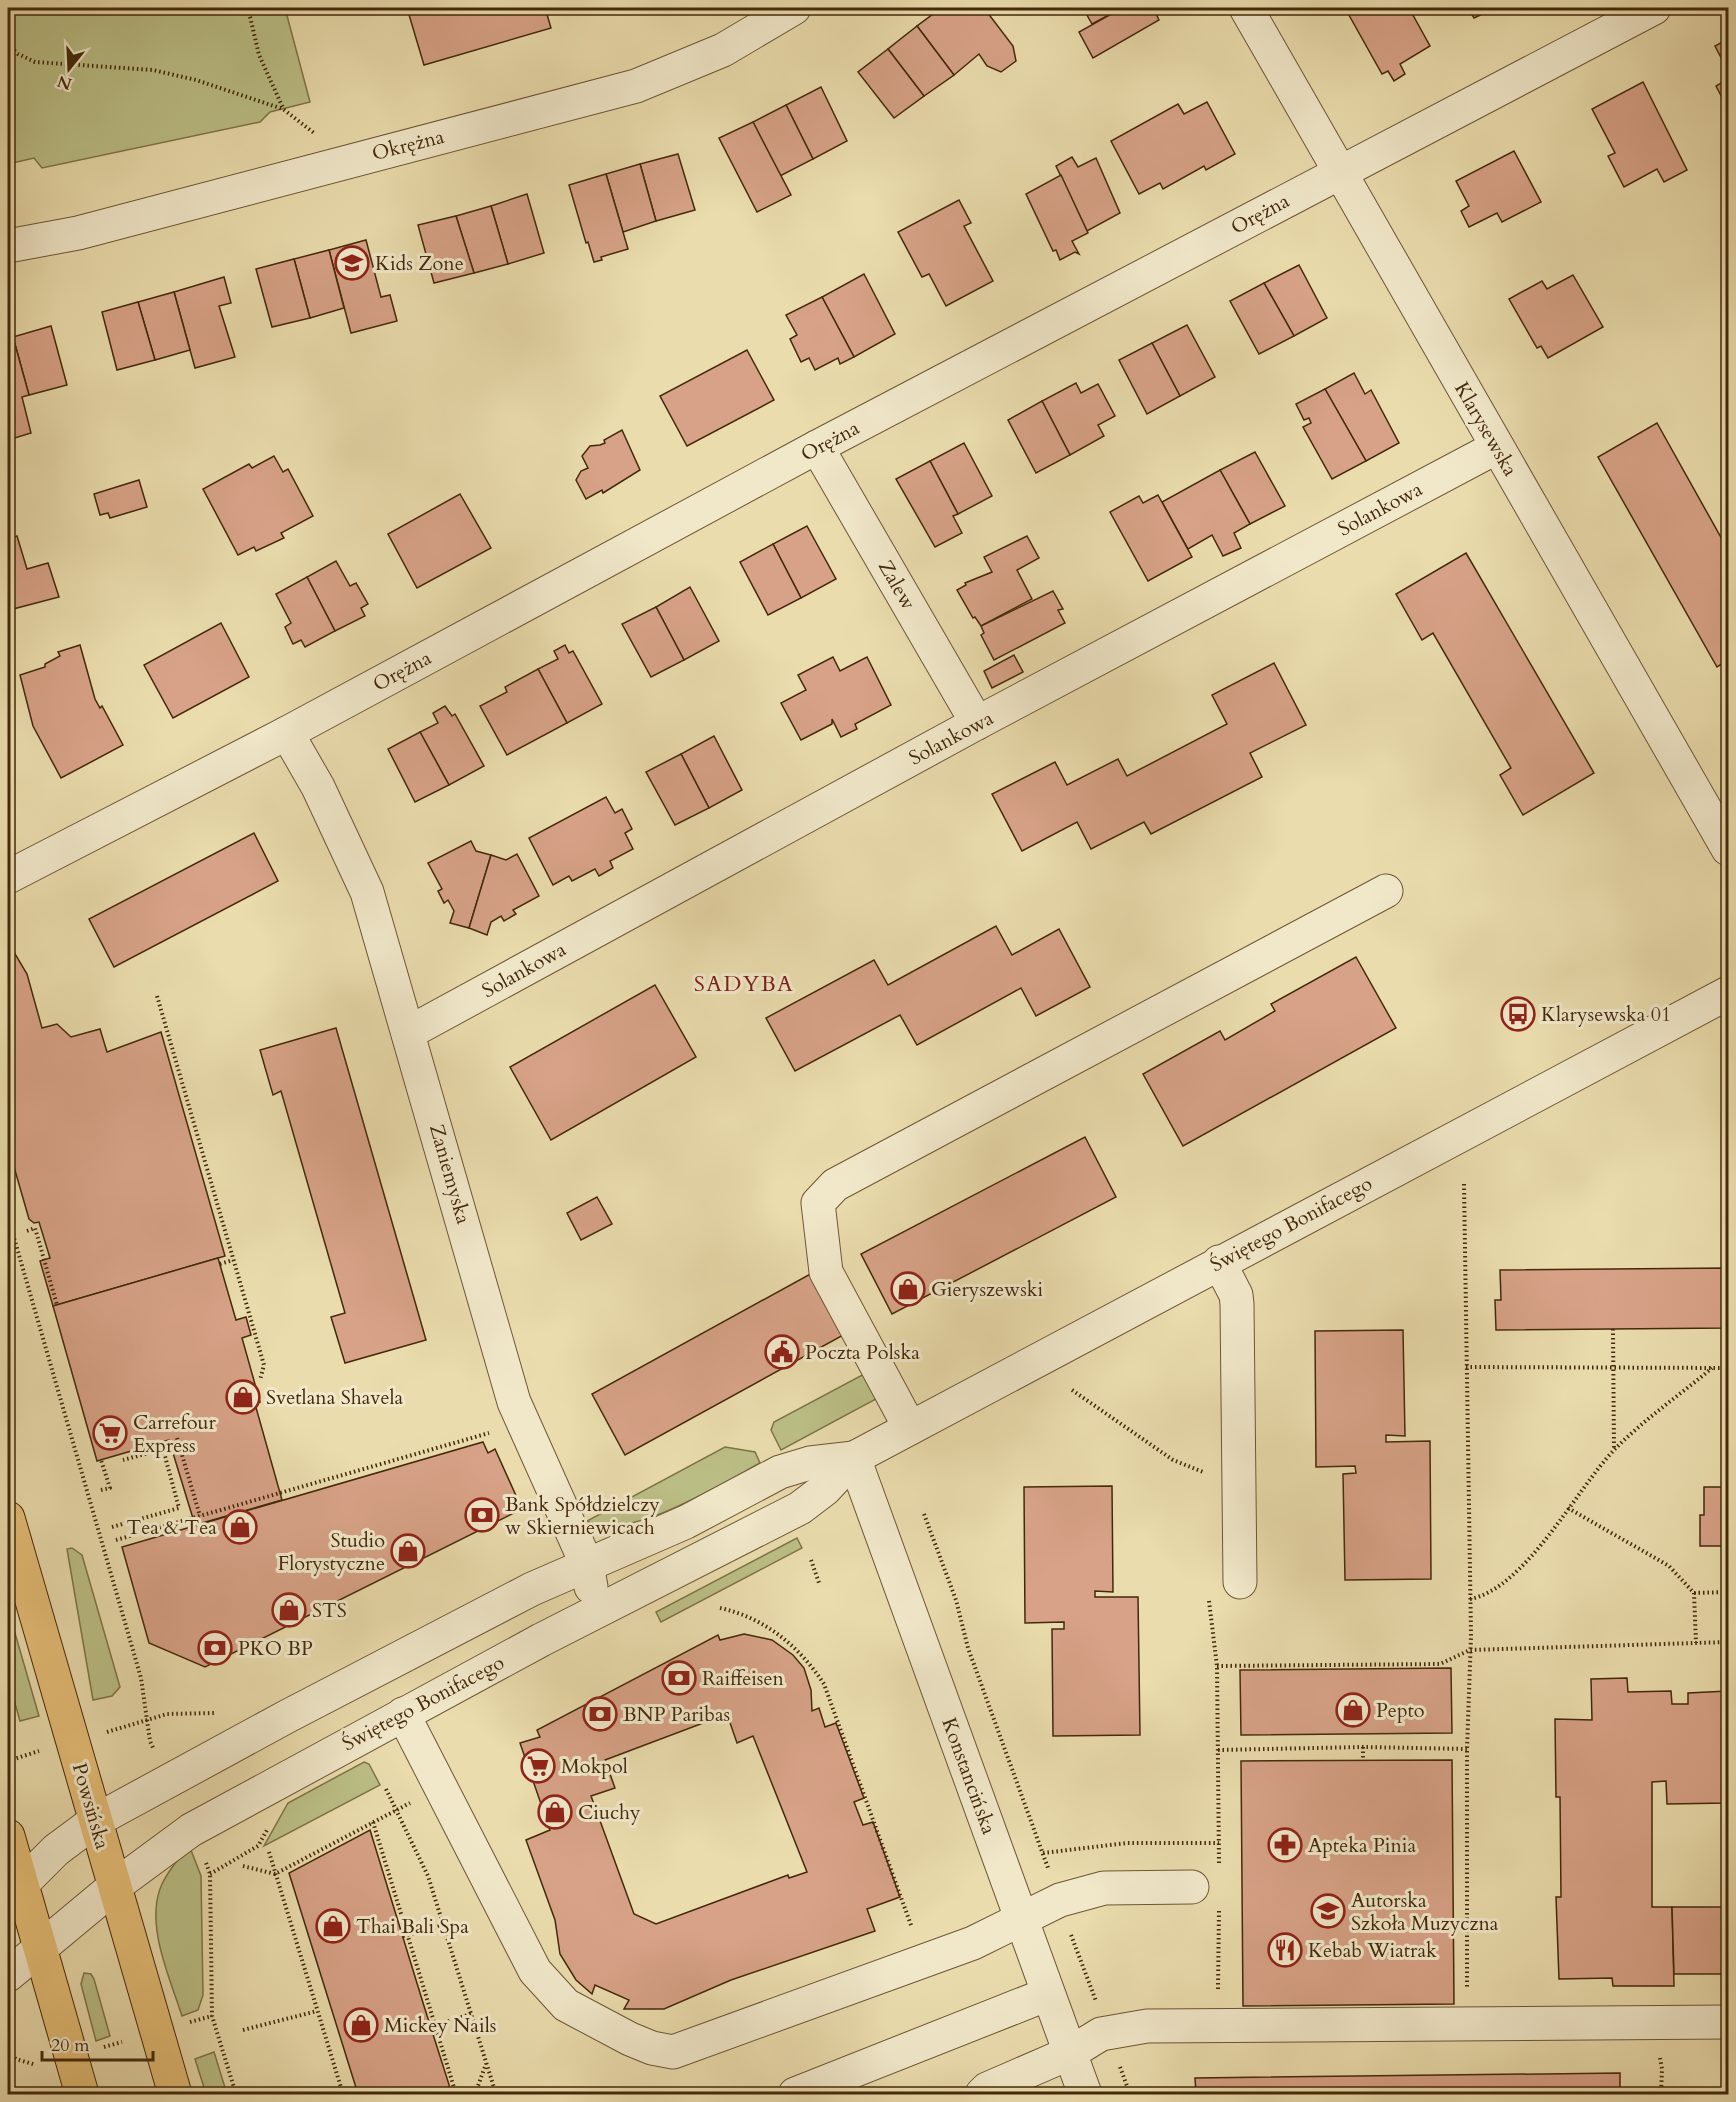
<svg xmlns="http://www.w3.org/2000/svg" width="1736" height="2102" font-family="Cardo,serif">
<rect width="100%" height="100%" fill="#eadcad"/>
<filter id="stains"><feTurbulence type="fractalNoise" baseFrequency=".00333" numOctaves="4"/><feColorMatrix values="0 0 0 0 .2 0 0 0 0 .09 0 0 0 0 .02 0 0 0 .5 -.17"/></filter>
<radialGradient id="worn" r=".72"><stop offset=".6" stop-color="#630" stop-opacity="0"/><stop offset="1" stop-color="#630" stop-opacity=".3"/></radialGradient>
<g fill="#bbbf86" stroke="#7f7448" stroke-width="1.5">
<path d="M8 8H285L310 102 270 112 260 122 42 168 34 158 8 164Z"/>
<path d="M866 1373 876 1399 781 1450 771 1430 774 1422Z"/>
<path d="M725 1447 755 1452 760 1463C725 1482 625 1544 587 1521Z"/>
<path d="M797 1538 802 1548 661 1622 656 1612Z"/>
<path d="M72 1548 82 1555 120 1687 112 1696 93 1700 67 1549Z"/>
<path d="M8 1609 39 1716 20 1721 8 1679Z"/>
<path d="M364 1762 369 1764 380 1785 264 1846 288 1803Z"/>
<path d="M189 1845 201 1876 203 1995 198 2010 182 2016C170 1978 144 1923 162 1884 169 1869 180 1858 189 1845Z"/>
<path d="M84 1973 91 1974 94 1979 110 2036 96 2041 81 1984Z"/>
<path d="M214 2052 227 2094H206L195 2059Z"/>
</g>
<g fill="#d7a287" stroke="#43290b" stroke-width="1.5" fill-rule="evenodd">
<path d="M407 8H558L546 11 551 28 424 65Z"/>
<path d="M928 8H984L1013 46 1016 61 1001 72 987 66 979 54 954 75 917 26 933 14Z"/>
<path d="M1083 8H1122L1092 24Z"/>
<path d="M1122 8H1153L1159 20 1093 58 1079 32Z"/>
<path d="M1345 8H1409L1430 46 1400 64 1405 74 1394 81 1388 71 1382 74Z"/>
<path d="M1468 8H1495L1474 18Z"/>
<path d="M917 26 954 75 924 96 888 49Z"/>
<path d="M1728 39V71L1715 46Z"/>
<path d="M888 49 924 96 894 118 858 72Z"/>
<path d="M1728 79V109L1716 86Z"/>
<path d="M1643 82 1687 170 1664 182 1657 169 1624 187 1608 156 1615 153 1592 109Z"/>
<path d="M821 87 847 141 813 159 786 105Z"/>
<path d="M1207 102 1235 154 1206 170 1204 166 1163 189 1160 183 1139 194 1111 141 1178 104 1184 114Z"/>
<path d="M786 105 813 159 780 176 753 122Z"/>
<path d="M753 122 791 195 757 212 719 138Z"/>
<path d="M1514 151 1541 202 1502 222 1497 213 1469 227 1461 211 1469 206 1456 181Z"/>
<path d="M678 154 695 210 656 221 640 164Z"/>
<path d="M1072 157 1078 167 1096 158 1120 213 1087 231 1056 166Z"/>
<path d="M640 164 656 221 623 232 606 174Z"/>
<path d="M606 174 628 249 601 257 602 260 594 262 588 242 586 243 569 185Z"/>
<path d="M1061 175 1088 233 1072 241 1079 254 1075 252 1060 260 1056 250 1053 251 1026 194Z"/>
<path d="M527 194 544 253 508 264 491 206Z"/>
<path d="M959 200 971 223 964 226 993 281 946 306 929 274 922 277 898 232Z"/>
<path d="M491 206 508 264 474 273 456 216Z"/>
<path d="M456 216 474 273 434 283 418 225Z"/>
<path d="M366 240 381 297 390 295 397 321 351 333 329 250Z"/>
<path d="M329 250 344 308 310 318 294 259Z"/>
<path d="M294 259 310 318 272 327 256 269Z"/>
<path d="M1299 265 1327 318 1294 336 1264 283Z"/>
<path d="M864 274 895 334 854 357 822 297Z"/>
<path d="M1573 275 1603 327 1548 358 1541 346 1537 348 1509 299 1542 281 1547 289Z"/>
<path d="M224 277 231 303 219 306 235 357 195 368 174 292Z"/>
<path d="M1264 283 1294 336 1259 354 1230 301Z"/>
<path d="M174 292 190 350 155 360 138 302Z"/>
<path d="M822 297 854 357 840 364 838 358 815 370 809 358 801 362 790 339 797 335 786 315Z"/>
<path d="M138 302 155 360 117 370 102 312Z"/>
<path d="M1187 325 1215 377 1180 396 1152 343Z"/>
<path d="M51 326 67 385 29 395 13 337Z"/>
<path d="M13 337 29 395 22 397 31 433 8 440V338Z"/>
<path d="M1152 343 1180 396 1147 414 1119 360Z"/>
<path d="M747 350 774 400 687 446 660 396Z"/>
<path d="M1354 373 1365 394 1371 390 1399 443 1366 461 1325 389Z"/>
<path d="M1076 383 1081 393 1098 384 1115 416 1098 425 1104 436 1070 455 1042 401Z"/>
<path d="M1325 389 1366 461 1332 479 1303 427 1311 423 1309 418 1304 420 1296 404Z"/>
<path d="M1042 401 1070 455 1036 473 1008 420Z"/>
<path d="M1657 423 1728 550V660L1717 667 1598 457Z"/>
<path d="M622 430 640 470 603 493 602 490 586 499 576 480 581 471 588 468 582 456 590 446 600 445 605 443 604 440Z"/>
<path d="M964 443 992 496 958 514 930 461Z"/>
<path d="M1255 452 1285 506 1250 524 1220 470Z"/>
<path d="M274 456 283 472 288 469 313 516 281 533 284 538 256 551 254 547 238 555 203 489 249 464 252 468Z"/>
<path d="M930 461 958 514 953 516 962 533 935 547 896 479Z"/>
<path d="M1220 470 1250 524 1234 533 1241 548 1223 556 1212 535 1188 549 1162 502Z"/>
<path d="M139 480 147 507 110 518 108 513 100 515 94 494Z"/>
<path d="M460 494 491 548 417 588 388 534Z"/>
<path d="M1158 495 1192 557 1148 581 1110 512 1139 496 1143 503Z"/>
<path d="M807 526 836 579 801 598 773 544Z"/>
<path d="M17 536 27 569 48 563 59 597 13 609 8 593V539Z"/>
<path d="M1027 536 1039 558 1017 570 1032 599 981 626 975 617 973 618 957 590 966 585 965 583 992 572 984 557Z"/>
<path d="M773 544 801 598 768 615 740 562Z"/>
<path d="M1466 553 1594 773 1523 815 1500 775 1511 768 1433 633 1422 640 1396 594Z"/>
<path d="M336 561 350 586 356 583 368 604 361 608 365 616 335 631 307 577Z"/>
<path d="M307 577 335 631 305 647 301 640 293 644 285 627 291 623 276 594Z"/>
<path d="M690 587 719 641 684 660 656 607Z"/>
<path d="M1053 591 1063 609 1058 610 1065 623 994 660 981 635 984 633 981 626Z"/>
<path d="M656 607 684 660 651 677 622 624Z"/>
<path d="M221 623 249 677 173 718 144 665Z"/>
<path d="M80 645 95 699 100 708 102 706 123 745 61 778 33 726 20 675 45 667V664L60 656 58 652Z"/>
<path d="M565 645 569 653 573 651 602 704 567 723 538 669 558 659 554 651Z"/>
<path d="M1014 655 1023 672 992 688 984 671Z"/>
<path d="M833 657 840 671 867 657 891 705 855 724 857 729 841 737 832 719V724L801 740 781 703 806 690 798 675Z"/>
<path d="M1274 663 1306 725 1250 753 1262 777 1151 834 1144 822 1091 849 1077 822 1022 851 992 794 1055 762 1067 785 1118 759 1127 776 1227 724 1212 695Z"/>
<path d="M538 669 567 723 507 755 480 706 507 692 505 687Z"/>
<path d="M445 706 452 716 455 714 484 766 449 785 420 732 438 723 433 713Z"/>
<path d="M420 732 449 785 415 802 388 749Z"/>
<path d="M714 736 742 790 709 808 681 754Z"/>
<path d="M681 754 709 808 675 825 646 772Z"/>
<path d="M606 797 615 813 622 809 632 829 625 833 633 849 610 861 613 868 599 876 595 869 572 881 569 876 553 885 529 838Z"/>
<path d="M254 833 278 881 114 967 89 919Z"/>
<path d="M471 841 476 851 491 855 469 928 450 923 454 911 448 900 444 903 438 891 442 889 428 863Z"/>
<path d="M517 854 539 896 513 910 516 914 504 921 501 916 491 922 487 935 469 928 491 855 506 860Z"/>
<path d="M996 926 1012 955 1059 929 1090 987 1036 1016 1021 988 917 1045 900 1015 795 1071 766 1018 874 960 888 985Z"/>
<path d="M9 950 14 952 27 974 42 1028 57 1024 71 1037 100 1029 107 1052 161 1032 225 1256 53 1306 40 1261 50 1258 39 1222 34 1223 29 1219 8 1146Z"/>
<path d="M1356 957 1396 1028 1183 1146 1143 1074 1220 1031 1225 1040 1275 1011 1271 1004Z"/>
<path d="M655 985 696 1057 551 1140 510 1067Z"/>
<path d="M336 1028 426 1340 345 1363 331 1317 345 1313 281 1091 273 1095 260 1050Z"/>
<path d="M1085 1137 1116 1197 892 1314 861 1254Z"/>
<path d="M597 1197 612 1224 581 1240 567 1213Z"/>
<path d="M218 1258 236 1320 246 1317 251 1335 242 1338 260 1402 255 1404 282 1500 195 1525 169 1440 97 1461 53 1306Z"/>
<path d="M1728 1268V1328L1496 1330 1495 1300H1501L1500 1270Z"/>
<path d="M814 1272 847 1333 625 1455 592 1394Z"/>
<path d="M1403 1330 1405 1436 1386 1435V1442L1430 1441 1431 1579 1345 1580 1343 1474 1356 1473 1355 1466 1316 1467 1315 1331Z"/>
<path d="M483 1442 488 1453 495 1449 522 1509 205 1667 149 1643 122 1547Z"/>
<path d="M1112 1486 1113 1592 1095 1591V1597H1138L1140 1735 1053 1736 1052 1629H1064V1622L1025 1623 1024 1487Z"/>
<path d="M1704 1487H1728V1546H1700V1515H1704Z"/>
<path d="M744 1634 772 1640 793 1655 804 1668 811 1690 812 1711 819 1708 825 1727 836 1723 864 1798 854 1802 863 1825 873 1822 900 1897 867 1909 875 1931 731 1980 664 2009H624L629 2000 595 1985 592 1994 576 1980 560 1954 555 1920 526 1840 550 1830 520 1743 540 1737 537 1730 718 1635 720 1640ZM727 1714 737 1743 753 1736 807 1872 789 1878 788 1875 656 1924 634 1914 591 1796 615 1788 605 1760Z"/>
<path d="M1451 1668 1452 1733 1241 1735 1240 1670Z"/>
<path d="M1627 1678 1628 1692 1671 1691 1672 1704H1688V1693L1728 1691V1803L1667 1804 1666 1781 1652 1782V1907H1672L1674 1986H1613L1612 1978 1559 1979 1556 1897H1561L1560 1797H1556L1555 1719 1592 1720 1591 1679Z"/>
<path d="M1452 1760 1454 2004 1243 2006 1241 1761Z"/>
<path d="M370 1830 424 2006 452 2094H358L289 1873Z"/>
<path d="M1672 1907H1728V1974H1674Z"/>
<path d="M1620 2073V2094H1196L1195 2078Z"/>
</g>
<g fill="none" stroke-linecap="round" stroke-linejoin="round">
<defs>
<g id="minor">
<path d="M1246 8 1728 849"/>
<path d="M8 246 78 233 636 86 723 50 794 8"/>
<path d="M817 447 977 723"/>
<path d="M287 733 318 787 367 892 514 1402 587 1565 591 1587"/>
<path d="M8 877 287 733 817 447 1654 8"/>
<path d="M408 1033 977 723 1497 447"/>
<path d="M1219 1262 1236 1295 1237 1304 1240 1582"/>
<path d="M910 1428 826 1272 818 1203 835 1185 1386 891"/>
<path d="M854 1458 1085 2094"/>
<path d="M403 1714 535 1971 566 2005 630 2039 652 2048 673 2052 973 1943 1060 1900 1104 1888 1192 1887"/>
<path d="M8 1898 56 1850 95 1821 286 1717 532 1589 686 1522 780 1472 810 1463 854 1458"/>
<path d="M8 1975 115 1886 191 1830 541 1640 800 1508 825 1489 854 1458 1728 993"/>
<path d="M795 2094 1048 1994"/>
<path d="M982 2094 987 2089 1070 2053 1101 2034 1147 2026 1728 2022"/>
</g>
<g id="major">
<path d="M8 1518 175 2094"/>
<path d="M8 1836 82 2094"/>
</g>
</defs>
<use href="#minor" stroke="#6d5634" stroke-width="35"/>
<use href="#major" stroke="#43290b" stroke-width="35"/>
<g stroke="#43290b" stroke-width="4" stroke-dasharray="1.5 3" stroke-linecap="butt">
<path d="M248 8 259 55 283 108"/>
<path d="M8 44 18 54 35 62 153 70 196 80 283 109 314 133"/>
<path d="M157 996 264 1365 260 1380"/>
<path d="M1464 1184 1471 1636 1467 1749V1989"/>
<path d="M8 1217 141 1678 150 1741 154 1750"/>
<path d="M27 1231 35 1228 57 1305"/>
<path d="M220 1264 233 1260"/>
<path d="M1613 1329 1614 1450"/>
<path d="M1466 1367 1728 1368"/>
<path d="M1072 1390 1173 1460 1203 1472"/>
<path d="M177 1438 200 1516"/>
<path d="M101 1490 110 1488 101 1460"/>
<path d="M1568 1508 1669 1566 1694 1593 1696 1643"/>
<path d="M924 1514 956 1600 968 1648 1048 1868"/>
<path d="M112 1527 179 1508 163 1449 123 1460"/>
<path d="M116 1540 489 1433"/>
<path d="M811 1560 819 1583"/>
<path d="M1694 1593 1728 1592"/>
<path d="M1470 1599C1525 1589 1576 1490 1614 1450 1643 1420 1680 1395 1712 1368"/>
<path d="M1209 1601 1217 1666 1219 1863"/>
<path d="M720 1608C765 1618 799 1646 824 1684L912 1928"/>
<path d="M1217 1666 1440 1664 1470 1650 1728 1642"/>
<path d="M107 1732 167 1714 214 1713"/>
<path d="M1363 1747V1760"/>
<path d="M1218 1750 1363 1747 1467 1749"/>
<path d="M8 1761 39 1751"/>
<path d="M386 1789 428 1876 496 2094"/>
<path d="M373 1822 456 2094"/>
<path d="M269 1852 343 2094"/>
<path d="M1043 1853 1127 1843H1219"/>
<path d="M206 1863 210 1874 212 2016 236 2094"/>
<path d="M243 1866 275 1874 410 1803"/>
<path d="M210 1874 258 1846 267 1830"/>
<path d="M1071 1935 1096 2001"/>
<path d="M403 1936 443 1925"/>
<path d="M1218 1989 1219 1910"/>
<path d="M190 2022 212 2016"/>
<path d="M431 2027 471 2014"/>
<path d="M243 2030 317 2011"/>
<path d="M104 2047 122 2042"/>
<path d="M8 2052 16 2059 36 2065"/>
<path d="M1660 2058 1662 2069 1661 2094"/>
<path d="M1120 2067 1130 2094"/>
<path d="M475 2094 486 2064"/>
</g>
<use href="#minor" stroke="#f1e8ca" stroke-width="33"/>
<use href="#major" stroke="#e5be76" stroke-width="33"/>
</g>
<defs>
<symbol id="school-ring" viewBox="-11 -11 22 22"><circle r="9.5" fill="#f1e8ca" stroke="#8f2418" stroke-width="1.5"/><path d="M0-5L7-2L0 1L-7-2ZM-4 1L0 2.5L4 1V4Q0 6-4 4Z" fill="#8f2418"/></symbol>
<symbol id="bus-ring" viewBox="-11 -11 22 22"><circle r="9.5" fill="#f1e8ca" stroke="#8f2418" stroke-width="1.5"/><path d="M-5-6H5V4H4V6H2V4H-2V6H-4V4H-5ZM-3.5-4V0h7V-4ZM-3.5 1.2v1.5H-2V1.2ZM2 1.2v1.5H3.5V1.2Z" fill="#8f2418"/></symbol>
<symbol id="shop-ring" viewBox="-11 -11 22 22"><circle r="9.5" fill="#f1e8ca" stroke="#8f2418" stroke-width="1.5"/><path d="M-5-2.5h2.3a2.7 3.5 0 0 1 5.4 0H5L5.5 6h-11ZM-1.5-2.5h3a1.5 2.3 0 0 0-3 0Z" fill="#8f2418"/></symbol>
<symbol id="civic-ring" viewBox="-11 -11 22 22"><circle r="9.5" fill="#f1e8ca" stroke="#8f2418" stroke-width="1.5"/><path d="M-.6-6.5H3V-4.5H.6V-3L4-1V1h2V6H-6V1h2V-1L-.6-3ZM-1.2 2.5V6h2.4V2.5Z" fill="#8f2418"/></symbol>
<symbol id="supermarket-ring" viewBox="-11 -11 22 22"><circle r="9.5" fill="#f1e8ca" stroke="#8f2418" stroke-width="1.5"/><path d="M-6-5.5h2.5l.6 2H6L4.5 2H-2.5L-4.4-4H-6ZM-1.5 3.2a1.3 1.3 0 1 0 .1 0ZM3 3.2a1.3 1.3 0 1 0 .1 0Z" fill="#8f2418"/></symbol>
<symbol id="bank-ring" viewBox="-11 -11 22 22"><circle r="9.5" fill="#f1e8ca" stroke="#8f2418" stroke-width="1.5"/><path d="M-6-4H6V4H-6ZM0-2.3a2.3 2.3 0 1 0 0 4.6a2.3 2.3 0 1 0 0-4.6Z" fill="#8f2418"/></symbol>
<symbol id="pharmacy-ring" viewBox="-11 -11 22 22"><circle r="9.5" fill="#f1e8ca" stroke="#8f2418" stroke-width="1.5"/><path d="M-2-6h4v4h4v4h-4v4h-4v-4h-4v-4h4Z" fill="#8f2418"/></symbol>
<symbol id="restaurant-ring" viewBox="-11 -11 22 22"><circle r="9.5" fill="#f1e8ca" stroke="#8f2418" stroke-width="1.5"/><path d="M-5-6h1v4h1v-4h1v4h1v-4h1v5L-1.5 .5V6h-2V.5L-5-1ZM5-6V6H3V1.5H1.5Q1.5-4 5-6Z" fill="#8f2418"/></symbol>
</defs>
<g fill-rule="evenodd">
<use href="#school-ring" x="333" y="244" width="38" height="38"/>
<use href="#bus-ring" x="1499" y="995" width="38" height="38"/>
<use href="#shop-ring" x="889" y="1270" width="38" height="38"/>
<use href="#civic-ring" x="763" y="1333" width="38" height="38"/>
<use href="#shop-ring" x="224" y="1378" width="38" height="38"/>
<use href="#supermarket-ring" x="91" y="1414" width="38" height="38"/>
<use href="#bank-ring" x="463" y="1496" width="38" height="38"/>
<use href="#shop-ring" x="221" y="1508" width="38" height="38"/>
<use href="#shop-ring" x="389" y="1532" width="38" height="38"/>
<use href="#shop-ring" x="270" y="1591" width="38" height="38"/>
<use href="#bank-ring" x="196" y="1629" width="38" height="38"/>
<use href="#bank-ring" x="660" y="1659" width="38" height="38"/>
<use href="#shop-ring" x="1334" y="1691" width="38" height="38"/>
<use href="#bank-ring" x="581" y="1695" width="38" height="38"/>
<use href="#supermarket-ring" x="519" y="1747" width="38" height="38"/>
<use href="#shop-ring" x="536" y="1793" width="38" height="38"/>
<use href="#pharmacy-ring" x="1266" y="1826" width="38" height="38"/>
<use href="#school-ring" x="1309" y="1892" width="38" height="38"/>
<use href="#shop-ring" x="314" y="1907" width="38" height="38"/>
<use href="#restaurant-ring" x="1266" y="1931" width="38" height="38"/>
<use href="#shop-ring" x="342" y="2006" width="38" height="38"/>
</g>
<g text-anchor="middle" dominant-baseline="central" stroke-width="6" stroke-linejoin="round" paint-order="stroke">
<g font-size="20" fill="#43290b" stroke="#f1e8ca">
<text transform="translate(408 145) rotate(-14)">Okrężna</text>
<text transform="translate(1260 214) rotate(-28)">Orężna</text>
<text transform="translate(1486 429) rotate(60)">Klarysewska</text>
<text transform="translate(830 441) rotate(-28)">Orężna</text>
<text transform="translate(1380 509) rotate(-28)">Solankowa</text>
<text transform="translate(897 585) rotate(60)">Zalew</text>
<text transform="translate(402 671) rotate(-28)">Orężna</text>
<text transform="translate(951 738) rotate(-28)">Solankowa</text>
<text transform="translate(524 970) rotate(-29)">Solankowa</text>
<text transform="translate(450 1174) rotate(74)">Zaniemyska</text>
<text transform="translate(1291 1224) rotate(-28)">Świętego Bonifacego</text>
<text transform="translate(423 1703) rotate(-28)">Świętego Bonifacego</text>
<text transform="translate(969 1776) rotate(70)">Konstancińska</text>
<text transform="translate(91 1806) rotate(74)">Powsińska</text>
</g>
<g font-size="20" fill="#43290b" stroke="#f1e8ca" text-anchor="start">
<text x="375" y="263">Kids Zone</text>
<text x="1541" y="1014">Klarysewska 01</text>
<text x="931" y="1289">Gieryszewski</text>
<text x="805" y="1352">Poczta Polska</text>
<text x="266" y="1397">Svetlana Shavela</text>
<text x="133" y="1422">Carrefour<tspan x="133" dy="23">Express</tspan></text>
<text x="505" y="1504">Bank Spółdzielczy<tspan x="505" dy="23">w Skierniewicach</tspan></text>
<text x="217" y="1527" text-anchor="end">Tea &amp; Tea</text>
<text x="385" y="1540" text-anchor="end">Studio<tspan x="385" dy="23">Florystyczne</tspan></text>
<text x="312" y="1610">STS</text>
<text x="238" y="1648">PKO BP</text>
<text x="702" y="1678">Raiffeisen</text>
<text x="1376" y="1710">Pepto</text>
<text x="623" y="1714">BNP Paribas</text>
<text x="561" y="1766">Mokpol</text>
<text x="578" y="1812">Ciuchy</text>
<text x="1308" y="1845">Apteka Pinia</text>
<text x="1351" y="1900">Autorska<tspan x="1351" dy="23">Szkoła Muzyczna</tspan></text>
<text x="356" y="1926">Thai Bali Spa</text>
<text x="1308" y="1950">Kebab Wiatrak</text>
<text x="384" y="2025">Mickey Nails</text>
</g>
<g font-size="22" letter-spacing="1.5" fill="#7a1f14" stroke="#f1e8ca">
<text x="744" y="984">SADYBA</text>
</g>
</g>
<rect width="1736" height="2102" fill="none" stroke="#eadcad" stroke-width="30"/>
<rect x="9" y="9" width="1718" height="2084" fill="none" stroke="#43290b" stroke-width="3"/>
<rect x="15" y="15" width="1706" height="2072" fill="none" stroke="#43290b" stroke-width="1.5"/>
<g transform="translate(69 69) rotate(198)" stroke="#f1e8ca" stroke-width="4.5" paint-order="stroke">
<path d="M0-4.5L10 22L0 15L-10 22Z" fill="#43290b"/>
<text y="-9" font-size="16" font-weight="bold" text-anchor="middle" fill="#43290b">N</text>
</g>
<path d="M42 2051v9h111v-9" fill="none" stroke="#43290b" stroke-width="3"/>
<text x="51" y="2051" font-size="18" fill="#43290b" stroke="#f1e8ca" stroke-width="4.5" paint-order="stroke">20 m</text>
<rect width="100%" height="100%" filter="url(#stains)"/>
<rect width="100%" height="100%" fill="url(#worn)"/>
</svg>
